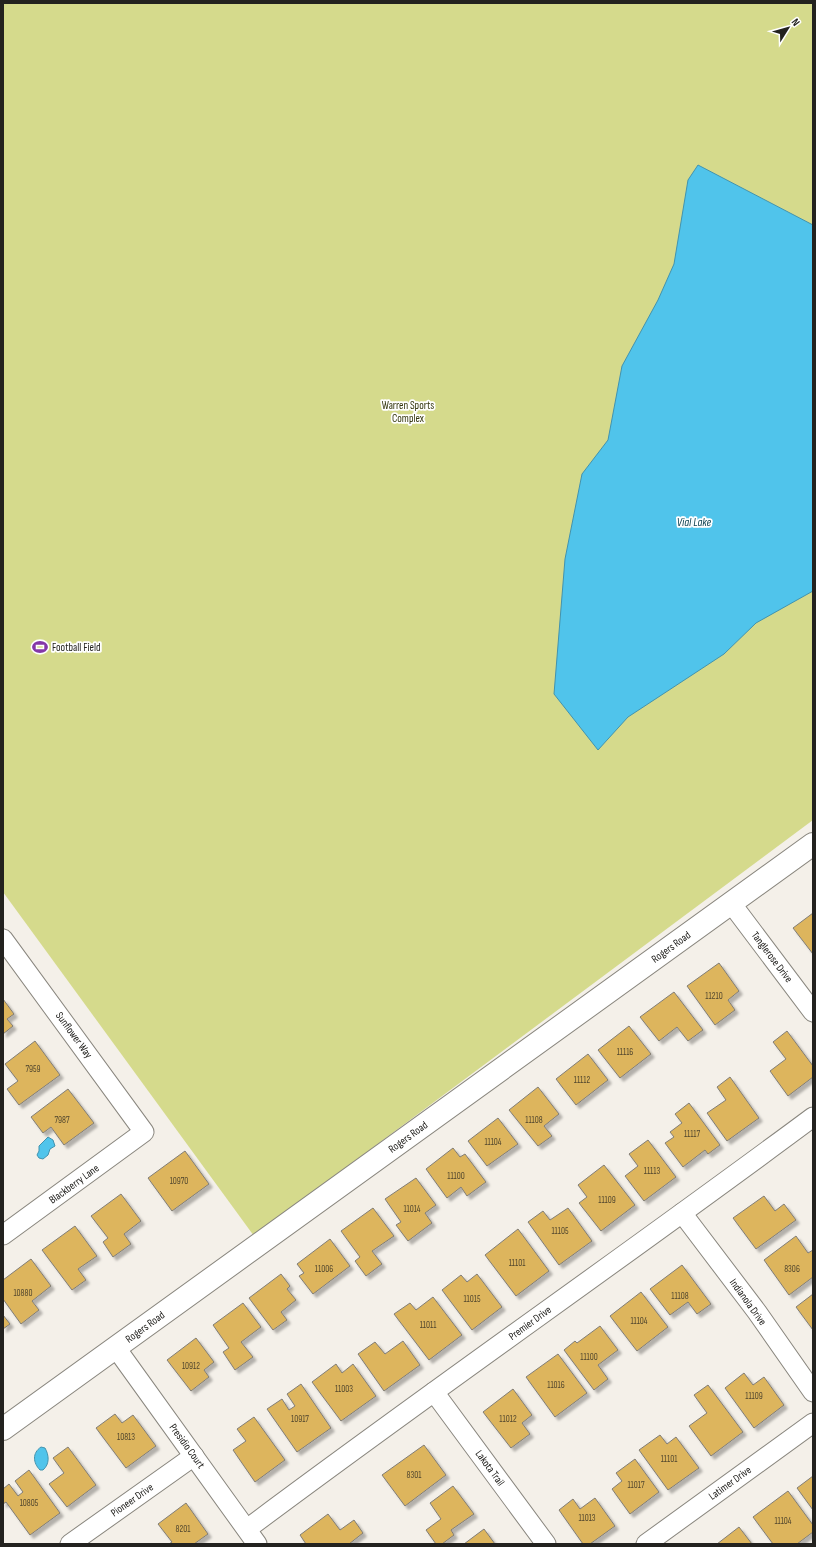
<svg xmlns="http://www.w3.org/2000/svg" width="816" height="1547" font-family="'Sofia Sans Condensed',sans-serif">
<defs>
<filter id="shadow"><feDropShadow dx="3.5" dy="3.5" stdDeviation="1" flood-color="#0004"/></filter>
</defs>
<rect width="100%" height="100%" fill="#f4f0e9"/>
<path fill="#d5da8c" d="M3 3H813V820L254 1236 3 892Z"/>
<g fill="#50c4eb" stroke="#4293ae">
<path d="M698 165 813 225V591L756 623 724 654 628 717 598 750 554 694 565 559 582 474 608 440 622 366 658 300 674 264 688 180Z"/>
<path d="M48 1137 53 1140 55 1146 50 1149 48 1155 43 1159 39 1158 37 1155 39 1151V1146Z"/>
<path d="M41 1447 45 1448C49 1455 50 1464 43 1470H40C33 1463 32 1453 41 1447Z"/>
</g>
<g fill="#ddb55d" stroke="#817d76" filter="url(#shadow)">
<path d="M813 913V954L793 928Z"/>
<path d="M719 963 739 991 728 1000 735 1010 715 1025 687 986Z"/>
<path d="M674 992 703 1030 688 1041 677 1027 659 1041 640 1017Z"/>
<path d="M3 999 14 1014 7 1019 13 1026 3 1034Z"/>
<path d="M629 1026 651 1054 620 1078 598 1050Z"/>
<path d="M787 1031 813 1066V1077L788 1096 770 1071 786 1059 773 1042Z"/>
<path d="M35 1041 60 1075 19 1105 7 1089 18 1081 5 1064Z"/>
<path d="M588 1054 608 1080 576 1105 556 1079Z"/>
<path d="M730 1077 759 1118 727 1141 707 1113 726 1100 717 1087Z"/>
<path d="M538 1087 559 1114 544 1126 552 1136 538 1146 509 1110Z"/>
<path d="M68 1089 94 1123 64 1145 51 1127 43 1133 31 1117Z"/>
<path d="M689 1103 720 1145 708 1154 705 1150 683 1167 665 1143 674 1137 670 1132 682 1123 675 1114Z"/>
<path d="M498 1118 518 1144 487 1166 468 1141Z"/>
<path d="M648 1140 676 1177 644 1201 625 1176 638 1166 629 1154Z"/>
<path d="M453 1148 460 1157 465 1154 486 1182 467 1196 461 1187 447 1198 426 1169Z"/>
<path d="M185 1151 209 1184 172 1211 148 1178Z"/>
<path d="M604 1165 635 1205 601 1231 579 1203 587 1197 578 1185Z"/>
<path d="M416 1178 436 1205 425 1213 432 1223 408 1241 396 1225 401 1222 385 1199Z"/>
<path d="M121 1194 141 1221 124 1234 131 1244 113 1257 103 1242 108 1238 91 1216Z"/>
<path d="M764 1196 775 1211 784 1204 796 1220 756 1249 733 1218Z"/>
<path d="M373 1208 394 1236 372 1251 382 1264 366 1276 355 1261 360 1257 341 1231Z"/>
<path d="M568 1208 592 1241 559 1265 528 1222 543 1211 550 1220Z"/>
<path d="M75 1226 97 1256 78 1269 86 1280 72 1290 42 1250Z"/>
<path d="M518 1229 549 1271 516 1296 485 1255Z"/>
<path d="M796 1236 808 1253 813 1250V1277L789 1295 764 1260Z"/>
<path d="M330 1239 350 1266 313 1294 299 1276 304 1273 297 1264Z"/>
<path d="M31 1259 51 1286 32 1301 39 1310 21 1324 3 1299V1280Z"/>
<path d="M682 1265 711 1304 697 1314 688 1302 670 1315 650 1289Z"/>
<path d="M281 1274 290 1286 287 1289 296 1300 281 1312 287 1320 273 1330 249 1298Z"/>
<path d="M477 1274 502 1307 472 1330 442 1290 461 1275 467 1282Z"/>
<path d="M641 1292 668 1327 637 1351 610 1316Z"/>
<path d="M813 1294V1330L796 1307Z"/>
<path d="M433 1297 462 1335 429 1360 394 1314 410 1303 416 1310Z"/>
<path d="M243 1303 261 1327 241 1342 253 1357 235 1370 223 1352 229 1348 213 1325Z"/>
<path d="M3 1315 10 1324 3 1329Z"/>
<path d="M600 1326 618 1350 598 1365 608 1379 594 1390 564 1350 575 1341 577 1343Z"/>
<path d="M196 1338 214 1362 204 1370 209 1377 191 1391 167 1360Z"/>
<path d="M403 1341 420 1365 384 1391 358 1354 375 1342 385 1354Z"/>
<path d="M558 1354 587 1393 555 1417 526 1377Z"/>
<path d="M336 1364 342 1373 353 1364 376 1396 341 1421 312 1382Z"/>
<path d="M744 1373 753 1385 764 1377 784 1405 754 1428 725 1388Z"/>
<path d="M301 1384 331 1428 297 1452 267 1409 282 1399 289 1410 295 1406 287 1394Z"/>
<path d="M708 1385 743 1432 711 1456 689 1426 707 1413 694 1395Z"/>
<path d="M513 1389 532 1415 522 1423 530 1434 511 1448 483 1412Z"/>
<path d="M115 1414 122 1423 133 1415 156 1446 126 1468 96 1428Z"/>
<path d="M254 1417 285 1460 255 1482 233 1450 246 1441 237 1429Z"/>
<path d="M660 1435 667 1444 676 1437 699 1468 668 1490 639 1450Z"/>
<path d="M424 1445 446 1475 405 1506 382 1475Z"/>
<path d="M68 1447 96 1485 67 1507 49 1484 64 1473 53 1458Z"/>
<path d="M635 1459 659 1492 630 1514 612 1489 622 1481 616 1473Z"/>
<path d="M29 1470 60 1513 30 1535 6 1502 3 1504V1489L9 1484 18 1496 23 1492 15 1481Z"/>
<path d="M813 1476V1510L797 1488Z"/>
<path d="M453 1486 474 1514 451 1530 454 1535 442 1544H436L426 1530 441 1519 430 1503Z"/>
<path d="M788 1491 813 1525V1532L797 1544H773L753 1517Z"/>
<path d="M595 1498 615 1526 590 1544H583L559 1510 573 1499 580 1509Z"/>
<path d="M186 1503 208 1534 194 1544H169L172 1542 158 1524Z"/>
<path d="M328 1514 340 1530 354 1520 363 1533 349 1544H306L300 1535Z"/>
<path d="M739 1527 752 1544H717Z"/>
<path d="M484 1529 495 1544H464Z"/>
</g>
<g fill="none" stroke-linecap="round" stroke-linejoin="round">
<defs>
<g id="minor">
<path d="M731 903 813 1012"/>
<path d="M3 939 144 1132 3 1235"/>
<path d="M682 1213 757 1312 813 1392"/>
<path d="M116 1348 257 1544"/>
<path d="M434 1392 546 1544"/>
<path d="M247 1529C434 1389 626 1256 813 1117"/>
<path d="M70 1544 194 1456"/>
<path d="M646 1544 813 1423"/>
</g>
<path id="tertiary" d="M3 1429 813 844"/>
</defs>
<use href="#minor" stroke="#89867e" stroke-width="21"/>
<use href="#tertiary" stroke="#89867e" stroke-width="24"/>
<use href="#minor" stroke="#fff" stroke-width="19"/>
<use href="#tertiary" stroke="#fff" stroke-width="22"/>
</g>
<defs>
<symbol id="stadium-bare" viewBox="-9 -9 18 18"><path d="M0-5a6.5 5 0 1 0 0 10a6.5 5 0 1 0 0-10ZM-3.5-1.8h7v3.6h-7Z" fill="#8437a8" stroke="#fff" stroke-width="2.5" paint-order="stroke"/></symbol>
</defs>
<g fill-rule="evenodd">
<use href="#stadium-bare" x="29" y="636" width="22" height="22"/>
</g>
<g text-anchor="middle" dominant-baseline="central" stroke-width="3.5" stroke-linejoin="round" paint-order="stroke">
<g font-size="9" fill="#52472e">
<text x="714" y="996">11210</text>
<text x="625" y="1052">11116</text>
<text x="33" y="1069">7959</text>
<text x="582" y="1080">11112</text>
<text x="62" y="1120">7987</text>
<text x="534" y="1120">11108</text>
<text x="692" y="1134">11117</text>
<text x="493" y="1142">11104</text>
<text x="652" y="1171">11113</text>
<text x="456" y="1176">11100</text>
<text x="179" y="1181">10970</text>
<text x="607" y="1200">11109</text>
<text x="412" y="1209">11014</text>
<text x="560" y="1231">11105</text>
<text x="517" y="1263">11101</text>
<text x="324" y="1269">11006</text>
<text x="792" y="1269">8306</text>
<text x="23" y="1293">10880</text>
<text x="680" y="1296">11108</text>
<text x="472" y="1299">11015</text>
<text x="639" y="1321">11104</text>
<text x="428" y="1325">11011</text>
<text x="589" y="1357">11100</text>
<text x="191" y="1366">10912</text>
<text x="556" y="1385">11016</text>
<text x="344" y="1389">11003</text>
<text x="754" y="1396">11109</text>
<text x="300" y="1419">10917</text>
<text x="508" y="1419">11012</text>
<text x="126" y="1437">10813</text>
<text x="669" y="1459">11101</text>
<text x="414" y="1475">8301</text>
<text x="636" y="1485">11017</text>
<text x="29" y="1503">10805</text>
<text x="587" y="1518">11013</text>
<text x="783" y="1521">11104</text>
<text x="183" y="1529">8201</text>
</g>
<g font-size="11" fill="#34360e" stroke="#fff">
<text x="408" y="405">Warren Sports<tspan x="408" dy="13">Complex</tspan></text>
</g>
<g font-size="11" fill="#23221f" stroke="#fff" text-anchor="start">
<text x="52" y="647">Football Field</text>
</g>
<g font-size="11" fill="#23221f" stroke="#fff">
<text transform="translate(671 947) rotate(-36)">Rogers Road</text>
<text transform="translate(772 957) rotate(53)">Tanglerose Drive</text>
<text transform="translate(74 1035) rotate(54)">Sunflower Way</text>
<text transform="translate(408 1137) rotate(-36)">Rogers Road</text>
<text transform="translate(74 1184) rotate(-36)">Blackberry Lane</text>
<text transform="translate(748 1302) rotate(54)">Indianola Drive</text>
<text transform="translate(530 1323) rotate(-36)">Premier Drive</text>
<text transform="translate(145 1327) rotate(-36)">Rogers Road</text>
<text transform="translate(187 1446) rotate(54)">Presidio Court</text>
<text transform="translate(490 1468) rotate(54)">Lakota Trail</text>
<text transform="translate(730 1483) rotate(-36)">Latimer Drive</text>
<text transform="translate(132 1500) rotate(-35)">Pioneer Drive</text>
</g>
<g font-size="12" font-style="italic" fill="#093e4e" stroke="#fff">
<text x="694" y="522">Vial Lake</text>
</g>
</g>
<rect width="816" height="1547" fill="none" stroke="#23221f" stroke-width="8"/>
<g transform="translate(788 28) rotate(53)" stroke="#ffffff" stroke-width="3" paint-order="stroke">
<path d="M0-3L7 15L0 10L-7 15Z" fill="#23221f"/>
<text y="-6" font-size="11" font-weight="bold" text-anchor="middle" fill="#23221f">N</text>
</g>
</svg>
